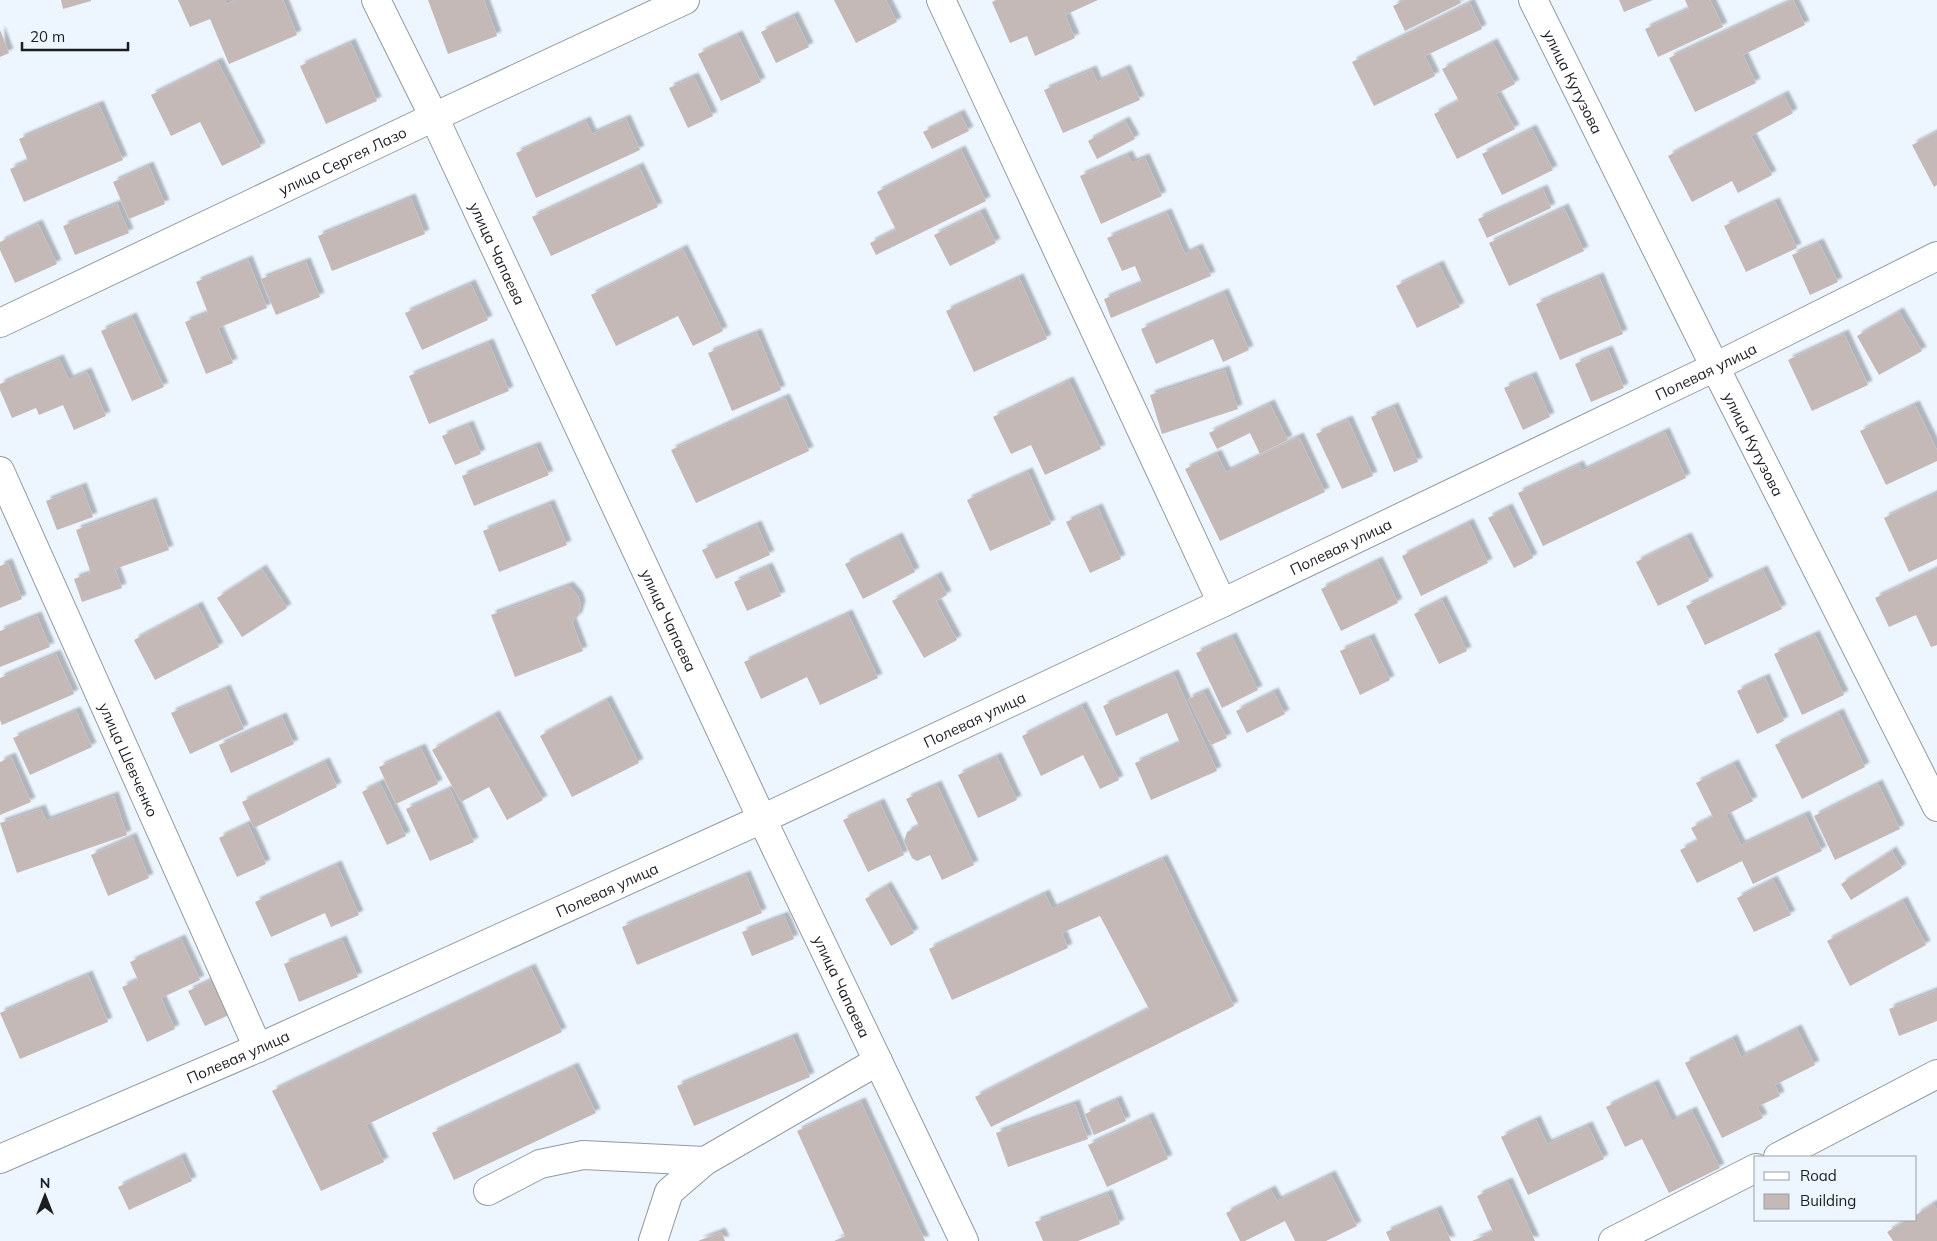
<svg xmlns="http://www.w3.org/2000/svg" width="1937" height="1241" font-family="Mulish,sans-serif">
<defs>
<filter id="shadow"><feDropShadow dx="4.5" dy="-4.5" stdDeviation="1" flood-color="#0004"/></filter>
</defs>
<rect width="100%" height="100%" fill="#edf5fe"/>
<g fill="#c5b9b8" filter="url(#shadow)">
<path d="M61 0H91V1L63 9Z"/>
<path d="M178 0H225L227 4 235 0H283L297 35 229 64 210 19 190 27Z"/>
<path d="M428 0H484L497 36 448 54Z"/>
<path d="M834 0H886L897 22 856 43Z"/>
<path d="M996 0H1098L1065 15 1075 38 1035 56 1027 36 1010 43 992 2Z"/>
<path d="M1405 0H1459L1461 3 1405 31 1393 6Z"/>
<path d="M1619 0H1653L1624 12Z"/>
<path d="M1685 0H1710L1723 27 1658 57 1645 29 1689 9Z"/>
<path d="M1793 0 1805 25 1743 55 1756 83 1695 112 1669 58Z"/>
<path d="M1470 3 1482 29 1425 56 1435 76 1374 106 1352 62Z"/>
<path d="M794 16 809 47 776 63 761 32Z"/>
<path d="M0 30 9 53 0 57Z"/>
<path d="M738 35 761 82 721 101 698 54Z"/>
<path d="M351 43 377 101 326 124 300 66Z"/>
<path d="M1493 43 1515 84 1496 94 1515 129 1457 159 1434 114 1459 101 1442 69Z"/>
<path d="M218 62 261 147 222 166 200 122 171 136 151 95Z"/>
<path d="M1126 69 1140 100 1063 133 1044 90 1092 70 1097 82Z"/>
<path d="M694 77 713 116 688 128 669 88Z"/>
<path d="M1784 95 1793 113 1751 136 1772 175 1738 193 1732 181 1692 202 1668 156Z"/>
<path d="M99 105 123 160 24 202 10 169 28 161 19 139Z"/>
<path d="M960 114 969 131 932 149 923 132Z"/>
<path d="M626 119 640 150 536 198 516 153 586 121 592 134Z"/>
<path d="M1125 121 1135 139 1097 159 1088 141Z"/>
<path d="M1532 129 1553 170 1502 195 1482 154Z"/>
<path d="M1937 132V185L1934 187 1912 145Z"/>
<path d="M961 150 986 201 876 255 870 243 896 230 877 192Z"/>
<path d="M1128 155 1132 163 1145 158 1162 196 1101 224 1080 176Z"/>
<path d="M149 166 165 204 129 219 113 182Z"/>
<path d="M639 167 658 207 551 256 532 217Z"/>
<path d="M1543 189 1551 208 1487 238 1478 219Z"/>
<path d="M411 198 425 234 332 271 318 236Z"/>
<path d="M1775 202 1797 248 1746 272 1724 226Z"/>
<path d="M117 204 129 233 75 255 63 226Z"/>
<path d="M1564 208 1584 251 1509 286 1489 243Z"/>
<path d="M981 212 996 243 950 266 934 235Z"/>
<path d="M1167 213 1185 254 1198 248 1211 276 1111 318 1104 299 1142 283 1135 266 1122 271 1107 238Z"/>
<path d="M38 224 57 264 15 283 0 250V242Z"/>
<path d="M1819 243 1838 282 1810 295 1792 255Z"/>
<path d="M683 249 723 331 693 346 678 316 616 346 591 295Z"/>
<path d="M248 260 267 308 218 328 233 363 206 374 185 322 208 313 196 282Z"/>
<path d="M306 262 320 297 276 315 261 279Z"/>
<path d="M1439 265 1460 307 1417 328 1396 286Z"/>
<path d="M1599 277 1623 334 1560 360 1536 304Z"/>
<path d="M1019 278 1047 339 974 372 946 311Z"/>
<path d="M471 284 488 320 422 350 405 313Z"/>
<path d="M1224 293 1249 350 1223 362 1213 339 1156 364 1141 329Z"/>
<path d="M1899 312 1922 351 1879 375 1857 336Z"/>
<path d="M132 317 164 387 132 401 101 331Z"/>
<path d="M757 333 781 390 732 411 708 353Z"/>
<path d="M1844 334 1868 385 1812 411 1788 360Z"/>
<path d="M489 343 509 391 429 424 409 376Z"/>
<path d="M1608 350 1624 388 1591 402 1575 364Z"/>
<path d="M59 359 69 380 87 372 106 416 74 430 63 405 39 415 36 408 12 418 0 390V384Z"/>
<path d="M1225 370 1238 409 1162 434 1150 395Z"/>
<path d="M1532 376 1550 417 1523 430 1504 388Z"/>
<path d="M1069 381 1101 449 1045 475 1031 445 1011 454 993 417Z"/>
<path d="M785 398 809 451 696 503 671 450Z"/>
<path d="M1270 404 1288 440 1260 454 1250 433 1217 449 1209 433Z"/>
<path d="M1915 405 1937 450V461L1886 485 1860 431Z"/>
<path d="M1394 407 1418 462 1394 472 1371 417Z"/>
<path d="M1348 420 1373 476 1342 489 1316 434Z"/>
<path d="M469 425 481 454 455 465 442 436Z"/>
<path d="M1665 432 1686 478 1543 546 1518 493 1579 465 1582 471Z"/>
<path d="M1299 437 1325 492 1220 541 1185 469 1217 454 1226 472Z"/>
<path d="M536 446 549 475 474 506 462 476Z"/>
<path d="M1028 472 1051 524 990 551 967 500Z"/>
<path d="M82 487 93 517 57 530 46 501Z"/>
<path d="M1937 493V559L1909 572 1884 518Z"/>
<path d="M152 502 169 550 115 569 122 588 82 602 74 579 91 573 76 530Z"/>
<path d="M550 504 567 545 499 572 483 531Z"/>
<path d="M1098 508 1121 559 1090 573 1066 522Z"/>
<path d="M1508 508 1533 558 1514 568 1488 518Z"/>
<path d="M1469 523 1488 563 1421 596 1402 556Z"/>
<path d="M757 525 770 555 716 579 702 550Z"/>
<path d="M898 537 915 572 863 599 845 564Z"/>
<path d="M1687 537 1709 581 1658 606 1636 562Z"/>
<path d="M1378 561 1398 603 1341 631 1321 589Z"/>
<path d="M8 563 22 599 0 608V566Z"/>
<path d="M768 567 781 596 747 611 734 582Z"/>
<path d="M262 569 287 608 242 637 217 598Z"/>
<path d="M1937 569V645L1931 647 1916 615 1889 627 1875 598Z"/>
<path d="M1763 570 1782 609 1705 645 1686 606Z"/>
<path d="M937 576 947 595 936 601 957 640 924 658 892 601Z"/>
<path d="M569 586 578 596 581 605 578 616 572 622 583 651 515 677 491 615Z"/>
<path d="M1442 600 1467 651 1439 664 1414 614Z"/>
<path d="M198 606 219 647 155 680 134 640Z"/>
<path d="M848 614 878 678 820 705 807 677 761 699 744 662Z"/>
<path d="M37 616 50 647 0 667V631Z"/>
<path d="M1815 635 1844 695 1802 715 1774 654Z"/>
<path d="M1232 637 1258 690 1222 708 1196 653Z"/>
<path d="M1370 638 1390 680 1360 695 1340 651Z"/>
<path d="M56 654 74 694 2 725 0 720V678Z"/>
<path d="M1174 674 1217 771 1151 800 1135 763 1180 743 1167 713 1116 736 1103 706Z"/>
<path d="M1765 678 1784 721 1757 734 1737 691Z"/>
<path d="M226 689 244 729 190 754 171 713Z"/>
<path d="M1204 692 1227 738 1211 745 1188 699Z"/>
<path d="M1274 692 1285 714 1247 733 1236 711Z"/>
<path d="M607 700 639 763 572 797 540 736Z"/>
<path d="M1082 706 1119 780 1100 789 1083 755 1041 776 1022 736Z"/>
<path d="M76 711 92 747 30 775 13 738Z"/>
<path d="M1839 713 1865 767 1802 799 1775 745Z"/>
<path d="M495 715 543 800 507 820 489 787 461 802 432 750Z"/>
<path d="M282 717 294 744 231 773 219 745Z"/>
<path d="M421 748 438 784 396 804 379 767Z"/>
<path d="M11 757 31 802 0 815V762Z"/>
<path d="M997 757 1017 800 978 818 958 775Z"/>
<path d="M325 762 337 787 254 828 242 802Z"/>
<path d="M1734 764 1753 801 1726 815 1741 845 1805 815 1822 851 1753 884 1742 861 1697 883 1680 850 1698 841 1691 828 1713 817 1696 783Z"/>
<path d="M380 783 406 836 387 845 362 792Z"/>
<path d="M1878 784 1900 829 1835 860 1814 816Z"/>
<path d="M937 785 974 865 942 880 930 855 917 861 912 858 904 841 907 832 919 826 906 799Z"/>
<path d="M450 789 474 842 430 861 406 809Z"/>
<path d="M114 796 127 835 17 873 0 823 41 809 46 821Z"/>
<path d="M880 803 904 855 868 872 843 820Z"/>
<path d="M248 824 266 864 237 877 219 838Z"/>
<path d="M132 837 149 878 108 896 91 855Z"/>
<path d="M1892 851 1902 868 1851 900 1841 884Z"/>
<path d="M1163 859 1234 1006 991 1127 975 1097 1149 1009 1100 916 1062 933 1068 948 952 1000 929 949 1045 894 1052 909Z"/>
<path d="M337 865 359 915 331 927 325 913 271 937 255 902Z"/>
<path d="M746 875 762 913 637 965 622 927Z"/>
<path d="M1773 880 1791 915 1754 932 1737 898Z"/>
<path d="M887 886 914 933 891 946 865 899Z"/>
<path d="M1903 901 1926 945 1850 986 1827 941Z"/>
<path d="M784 916 794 939 752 956 742 932Z"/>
<path d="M181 939 200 980 161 998 175 1029 147 1042 122 987 138 980 130 962Z"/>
<path d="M342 940 358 977 299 1002 284 964Z"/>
<path d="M531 968 562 1032 366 1125 384 1162 321 1191 272 1091Z"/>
<path d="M88 975 108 1022 20 1059 0 1013Z"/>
<path d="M212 980 229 1015 205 1026 188 991Z"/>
<path d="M1937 990V1021L1899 1036 1889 1009Z"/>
<path d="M1797 1029 1815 1065 1775 1085 1780 1096 1757 1107 1763 1118 1722 1138 1685 1063 1733 1039 1741 1057Z"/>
<path d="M793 1037 810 1077 694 1126 677 1086Z"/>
<path d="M574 1067 596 1113 454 1180 432 1133Z"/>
<path d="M1654 1084 1672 1121 1692 1111 1720 1168 1669 1193 1642 1139 1625 1147 1606 1107Z"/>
<path d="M1117 1100 1126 1121 1094 1135 1085 1114Z"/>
<path d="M861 1102 925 1241H834L845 1236 797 1131Z"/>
<path d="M1075 1104 1088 1139 1008 1167 996 1133Z"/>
<path d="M1149 1117 1168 1159 1107 1187 1088 1145Z"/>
<path d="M1536 1120 1547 1144 1588 1126 1604 1159 1528 1195 1501 1137Z"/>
<path d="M181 1157 192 1181 129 1210 118 1187Z"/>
<path d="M1331 1175 1357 1226 1326 1241H1295L1285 1221 1245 1241H1240L1226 1213 1271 1190 1277 1201Z"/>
<path d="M1508 1182 1535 1241H1472L1493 1232 1477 1196Z"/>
<path d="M1108 1194 1120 1224 1078 1241H1043L1035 1222Z"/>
<path d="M1933 1204 1937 1210V1241H1893L1887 1232 1907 1220H1916V1215Z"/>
<path d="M1437 1210 1451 1241H1390L1386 1232Z"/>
<path d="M721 1232 725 1241H698Z"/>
</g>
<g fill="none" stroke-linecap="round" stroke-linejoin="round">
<defs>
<g id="minor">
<path d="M941 0 1222 603"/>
<path id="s1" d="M1533 0 1715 367 1937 807"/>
<path id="s2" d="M0 323 434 117 685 0"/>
<path id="s3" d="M0 471 258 1048"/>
<path d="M1778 1157 1937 1074"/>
<path id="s4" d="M0 1159 258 1048 762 819 1222 603 1715 367 1937 256"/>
<path d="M488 1191 540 1164 583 1155 705 1161"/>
<path d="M653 1241 669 1192 705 1161 878 1061"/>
<path d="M1613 1241 1756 1168"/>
</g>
<g id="tertiary">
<path id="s5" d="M376 0 434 117 762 819 964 1241"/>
</g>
</defs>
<use href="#minor" stroke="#929aa2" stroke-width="30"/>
<use href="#tertiary" stroke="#929aa2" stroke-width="30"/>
<use href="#minor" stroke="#fff" stroke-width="28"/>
<use href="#tertiary" stroke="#fff" stroke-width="28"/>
</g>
<g text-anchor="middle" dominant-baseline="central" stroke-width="4.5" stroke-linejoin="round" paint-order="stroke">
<g font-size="15" fill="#1b1d20" stroke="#edf5fe">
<text stroke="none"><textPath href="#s1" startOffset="91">улица Кутузова</textPath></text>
<text stroke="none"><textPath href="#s2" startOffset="379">улица Сергея Лазо</textPath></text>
<text stroke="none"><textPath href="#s5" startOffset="281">улица Чапаева</textPath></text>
<text stroke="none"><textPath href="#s4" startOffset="1879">Полевая улица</textPath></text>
<text stroke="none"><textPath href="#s1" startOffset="496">улица Кутузова</textPath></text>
<text stroke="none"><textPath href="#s4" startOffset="1474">Полевая улица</textPath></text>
<text stroke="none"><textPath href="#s5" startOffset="686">улица Чапаева</textPath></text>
<text stroke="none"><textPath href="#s4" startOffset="1069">Полевая улица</textPath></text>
<text stroke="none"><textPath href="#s3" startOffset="316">улица Шевченко</textPath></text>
<text stroke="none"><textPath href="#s4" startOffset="664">Полевая улица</textPath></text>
<text stroke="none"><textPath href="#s5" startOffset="1091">улица Чапаева</textPath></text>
<text stroke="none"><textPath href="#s4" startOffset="259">Полевая улица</textPath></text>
</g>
</g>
<rect x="1754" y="1156" width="162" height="65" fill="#edf5fe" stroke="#999fa5"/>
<rect x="1764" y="1172" width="25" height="8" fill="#ffffff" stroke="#999fa5"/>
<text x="1800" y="1181" font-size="15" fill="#1b1d20">Road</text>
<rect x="1764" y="1194" width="25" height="15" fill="#c5b9b8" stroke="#999fa5"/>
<text x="1800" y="1206" font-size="15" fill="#1b1d20">Building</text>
<g transform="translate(45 1196)" stroke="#edf5fe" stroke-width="4" paint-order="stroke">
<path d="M0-4L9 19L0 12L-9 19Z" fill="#1b1d20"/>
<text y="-8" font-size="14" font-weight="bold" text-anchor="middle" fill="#1b1d20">N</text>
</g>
<path d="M22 42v8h106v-8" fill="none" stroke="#1b1d20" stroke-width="2.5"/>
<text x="30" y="42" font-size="15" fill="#1b1d20" stroke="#edf5fe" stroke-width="4" paint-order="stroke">20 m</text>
</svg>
